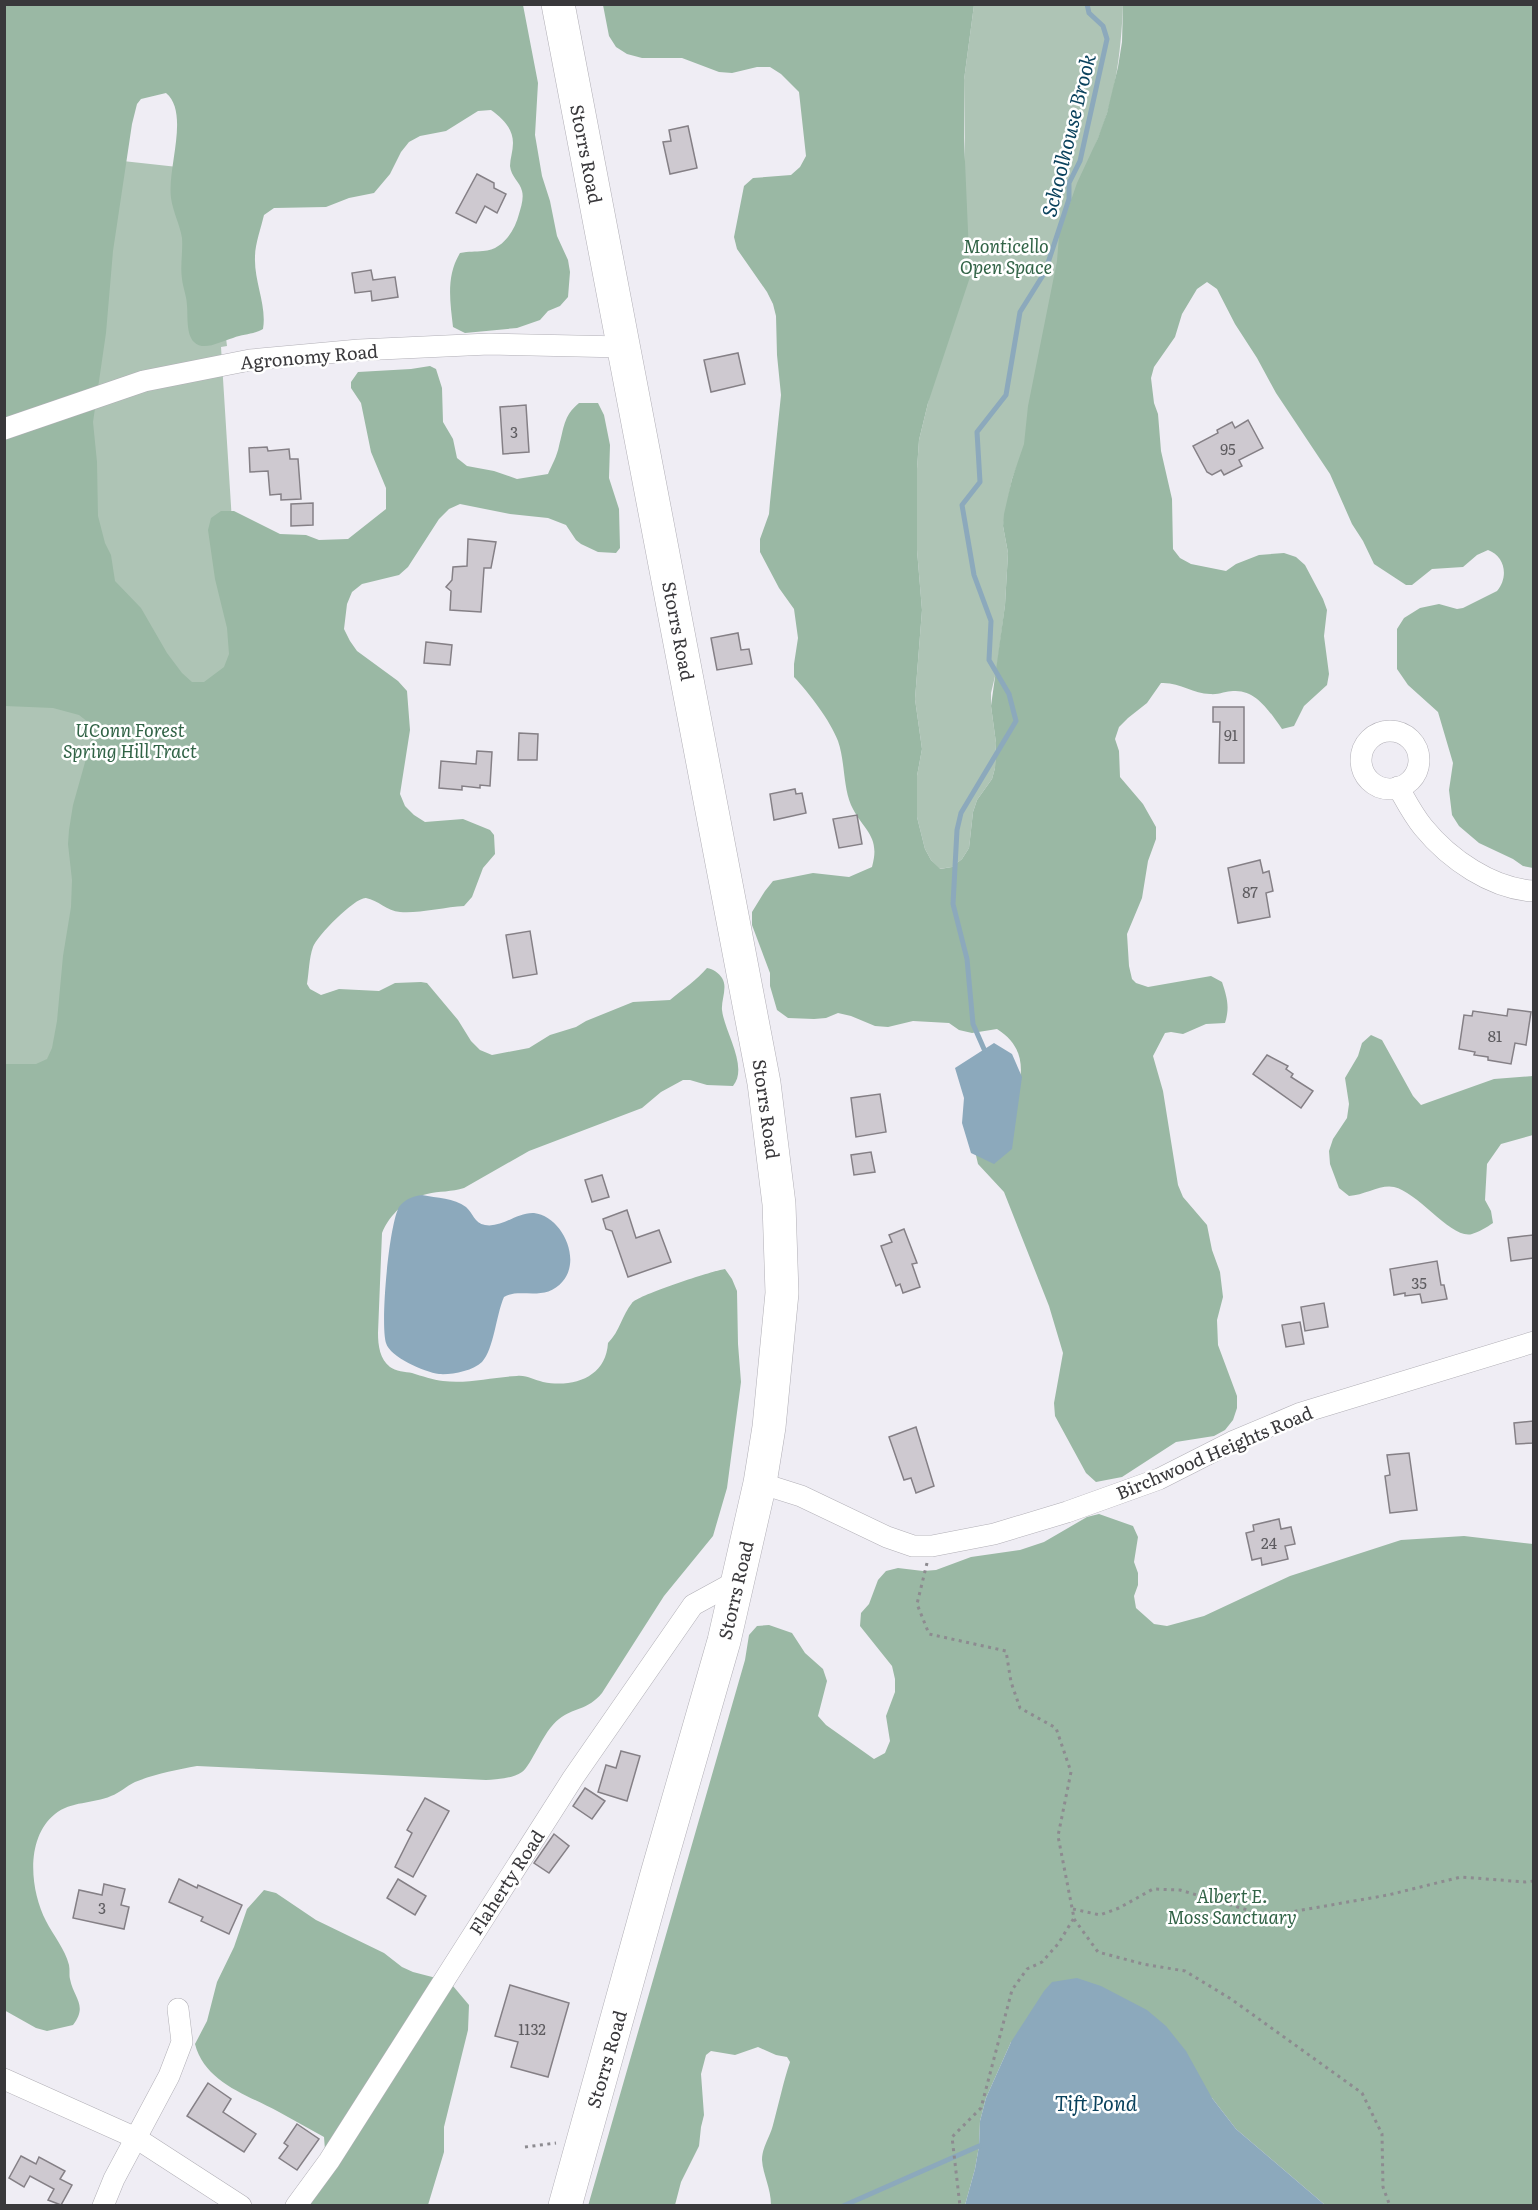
<svg xmlns="http://www.w3.org/2000/svg" width="1538" height="2210" font-family="Literata,serif">
<rect width="100%" height="100%" fill="#efedf4"/>
<g fill="#aec4b5">
<path d="M974 5H1123C1121 54 1115 103 1094 148L1119 208 1012 479 1003 526 1008 553 1005 605 997 668 991 693V706L996 743 995 768 992 779 977 800 973 812 969 848 962 859 952 867 939 869 931 860 925 849 917 817V776L922 749 915 699 922 610 917 550V469L919 440 928 403 965 163 964 80Z"/>
<path d="M4 148 205 170 227 346 221 347 242 680 5 1385Z"/>
</g>
<g fill="#9ab8a4">
<path d="M5 5H523L538 83 535 135 542 176 550 201 557 236 568 260 570 272 568 297 560 306 548 311 540 320 517 328 465 333 453 327C450 301 446 276 460 253 469 251 475 252 483 251 503 250 515 230 519 214 521 207 524 198 522 191 520 182 511 177 510 166 510 159 513 151 513 143 513 128 502 118 491 110L478 111 446 131 420 136 409 142 401 152 390 174 374 193 349 198 326 207 274 208 264 215C261 228 255 244 255 257 254 282 267 305 263 329 252 335 244 334 233 338 221 341 204 352 194 342 186 334 188 316 187 306 187 297 183 288 182 279 180 266 183 252 182 238 180 225 173 212 171 198 167 168 190 113 166 93L141 99 137 104 132 124 113 251 106 333 93 422 97 462 98 516 105 543 111 555 115 581 141 608 167 653 182 673 192 682H204L224 667 229 654 227 628 215 579 208 530 211 518 221 511H234L280 534 306 535 319 540 348 539 386 509V488L371 452 361 403 351 388V382L358 372 411 369 430 366 436 369 442 388 443 422 453 439 457 458 467 466 494 471 517 479 548 474C552 465 557 456 559 446 564 429 563 416 579 403H598L604 415 610 445 609 478 619 509 620 548 616 553 598 552 581 544 576 540 566 525 548 518 510 514 460 504 449 509 439 519 408 567 399 575 362 584 352 592 347 604 344 629 350 641 357 651 398 681 407 691 410 730 400 794 405 806 414 815 425 822 463 819 490 830 494 835 495 854 483 868 472 897 464 906C445 907 416 914 400 912 387 911 378 900 366 898 355 897 317 936 313 947 309 958 309 972 307 984L310 989 321 995 339 989 379 991 395 983 421 982 427 983 458 1020 471 1041 480 1050 492 1055 529 1048 550 1035 576 1027 586 1021 633 1002 670 1000C683 989 697 980 707 968 713 969 719 973 722 978 728 987 721 1000 722 1010 724 1031 749 1067 733 1086L707 1085 690 1080H683L661 1092 642 1108 529 1151 464 1188C452 1192 439 1191 427 1194 406 1199 390 1214 382 1233L378 1333C378 1346 380 1359 390 1367 395 1371 406 1372 412 1373 422 1376 433 1380 443 1381 468 1384 493 1377 517 1376 527 1375 534 1380 543 1382 574 1388 606 1377 608 1343 620 1331 622 1315 632 1303 638 1295 712 1271 725 1269L732 1279 737 1291 738 1344 741 1382 727 1488 713 1536 664 1596 602 1693C587 1711 574 1707 559 1719 543 1731 532 1765 522 1772 511 1779 498 1779 486 1780L197 1766C176 1770 155 1774 135 1782 126 1786 120 1793 111 1796 93 1804 71 1801 55 1814 25 1838 30 1890 46 1921 53 1935 65 1949 69 1965 70 1970 69 1975 70 1979 74 1999 88 2005 73 2025L47 2031 36 2028 4 2010V1064H36L47 1059 52 1048 57 1021 63 956 71 907 72 880 68 844 69 830 73 805 93 734 88 722 79 715 53 708 5 706Z"/>
<path d="M603 5H974L964 80V138L970 277 928 403 919 440 917 469V550L922 610 915 699 922 749 917 776V817L925 849 931 860 940 869 952 867 962 859 969 848 973 812 977 800 992 779 995 768 996 743 991 706 1005 605 1008 553 1003 526 1004 514 1012 479 1024 444 1028 406 1057 261 1059 235 1077 183 1098 138 1107 113 1118 67 1122 42 1123 5H1533V868L1523 866 1513 859 1479 843 1459 826 1452 815 1449 790 1453 763 1438 712 1408 685 1397 669V629L1404 618 1420 608 1439 604 1457 609 1463 608 1497 591C1509 577 1505 556 1488 550L1477 555 1463 567 1432 569 1412 585H1406L1374 564 1363 541 1352 524 1330 474 1276 393 1257 358 1235 324 1217 289 1207 282 1197 289 1182 314 1175 337 1154 367 1151 378 1154 403 1158 414 1161 451 1172 499 1173 549 1180 558 1191 564 1226 571 1236 564 1259 555 1284 553 1296 557 1305 565 1323 599 1327 610 1324 636 1329 674 1327 685 1304 706 1294 726 1282 729C1270 712 1256 689 1233 691 1226 691 1218 695 1210 694 1193 694 1180 682 1161 683L1147 703 1128 718 1119 727 1115 739 1119 751 1120 777 1143 804 1156 827V839L1148 861 1142 898 1127 934 1129 966 1132 979 1136 983 1148 987 1211 976 1222 982C1227 997 1230 1007 1225 1023L1206 1024 1183 1034 1171 1032 1165 1033 1153 1056 1163 1091 1178 1185 1183 1197 1207 1225 1212 1250 1220 1272 1223 1297 1217 1320 1218 1345 1237 1396V1408L1233 1420 1225 1430 1214 1436 1176 1442 1122 1477 1096 1482 1086 1473 1055 1416 1054 1403 1063 1353 1049 1306 1004 1192 978 1164 975 1151 1006 1131C1016 1094 1038 1055 997 1029L972 1033 959 1030 949 1023 913 1021 888 1027 875 1026 851 1016 838 1013 826 1018 814 1019 788 1018 777 1010 770 986V973L752 925V912L765 891 773 881 813 873 849 877 872 867C881 835 863 831 851 805 843 786 845 761 838 741 830 720 809 693 794 677V664L798 638 794 609 779 588 760 552V539L769 514 770 502 781 395 777 355 776 316 773 304 767 292 737 249 734 237 744 186 753 178 791 175 800 167 806 156 799 92 781 74 770 67H757L732 73 719 72 682 58H642L627 54 616 47 609 36Z"/>
<path d="M1371 1035 1382 1040 1413 1096 1421 1105 1494 1079 1533 1076V1135L1501 1144 1487 1164 1485 1200 1491 1211 1493 1223C1487 1227 1479 1232 1472 1234 1452 1240 1418 1192 1394 1187 1381 1184 1365 1195 1349 1196L1339 1188 1330 1164 1329 1151 1333 1139 1347 1118 1349 1104 1345 1078 1358 1056 1362 1043Z"/>
<path d="M1099 1514 1133 1526 1138 1537 1134 1562 1138 1573V1585L1134 1596 1136 1608 1154 1624 1167 1626 1204 1616 1290 1576 1401 1540 1464 1536 1533 1544V2205H1325L1236 2129 1212 2098 1011 2042 986 2098 980 2121 979 2146 975 2169 965 2205H771C771 2188 763 2175 762 2160 762 2147 770 2137 773 2125 779 2103 783 2083 790 2062L787 2057 776 2055 758 2047 735 2055 711 2051 706 2055 701 2074 704 2115 701 2127 699 2146 681 2182 675 2205 588 2206 745 1660 749 1635 757 1626 769 1625 792 1633 805 1653 823 1669 827 1681 818 1716 826 1725 874 1759 885 1753 890 1741 886 1716 895 1692V1679L892 1666 860 1626 861 1613 869 1604 878 1580 886 1571 898 1568 923 1571 936 1570 971 1557 1020 1550 1044 1542 1087 1517Z"/>
<path d="M264 1890 276 1893 316 1920 384 1953 402 1967 413 1972 440 1979 453 1986 469 2005 468 2030 444 2127V2152L428 2205H309L325 2150 324 2137C309 2129 294 2120 279 2112 248 2095 205 2083 195 2044L207 2021 217 1982 234 1947 247 1909Z"/>
</g>
<g fill="#8ca9bc">
<path d="M994 1043 1012 1054 1022 1077 1012 1149 994 1164 971 1153 962 1123 964 1098 955 1068Z"/>
<path d="M422 1195C437 1198 454 1198 466 1207 473 1213 474 1223 485 1225 502 1228 517 1212 534 1213 561 1216 582 1258 563 1281 545 1303 520 1287 504 1297 496 1315 494 1349 482 1362 473 1371 451 1375 439 1374 424 1372 390 1357 386 1343 380 1323 389 1225 399 1207 405 1199 413 1196 422 1195Z"/>
<path d="M1077 1978 1101 1986 1147 2010 1166 2026 1186 2051 1212 2098 1236 2129 1325 2205H965L975 2169 979 2146 980 2121 986 2098 1011 2042 1044 1991 1052 1982Z"/>
</g>
<g fill="none" stroke-linecap="round" stroke-linejoin="round">
<g stroke="#8ca9bc" stroke-width="5">
<path d="M984 1049 973 1024 967 959 953 904 957 830 961 813 1016 721 1009 694 989 660 991 621 974 575 962 505 980 482 977 432 1006 395 1020 312 1045 272 1069 199V183L1080 161 1107 39 1103 26 1089 13 1087 4"/>
<path d="M843 2206 979 2146"/>
</g>
</g>
<g fill="#cec9d0" stroke="#858086" stroke-width="1.5">
<path d="M688 126 697 168 670 174 663 142 671 141 669 130Z"/>
<path d="M477 174 494 183V188L506 194 497 213 485 206 476 223 456 213Z"/>
<path d="M371 270 373 280 395 277 398 297 372 301 371 291 355 293 352 273Z"/>
<path d="M738 353 745 384 711 392 704 360Z"/>
<path d="M526 405 529 452 503 454 500 407Z"/>
<path d="M1248 420 1263 448 1239 460 1242 466 1224 475 1221 470 1212 475 1207 472 1193 446 1218 433 1217 430 1232 422 1235 428Z"/>
<path d="M267 447 268 451 289 449 290 459H298L301 499 281 500V494L270 495 268 471 250 472 249 448Z"/>
<path d="M313 503V525L291 526V504Z"/>
<path d="M468 539 496 542 491 568H484L481 612 450 610 451 591 446 587 452 580 453 567 467 566Z"/>
<path d="M738 633 741 650 749 649 752 664 717 670 711 638Z"/>
<path d="M426 642 452 645 450 665 424 663Z"/>
<path d="M1213 707H1244V763H1219L1220 722H1213Z"/>
<path d="M519 733 538 734 537 760H518Z"/>
<path d="M477 751 492 752 490 786 480 785V788L462 786V790L439 788 441 761 476 764Z"/>
<path d="M795 789 796 794 802 793 806 813 774 820 770 794Z"/>
<path d="M857 815 862 844 839 848 833 819Z"/>
<path d="M1260 860 1263 873 1269 871 1273 891 1266 893 1270 917 1238 923 1228 868Z"/>
<path d="M530 931 537 974 513 978 506 935Z"/>
<path d="M1508 1009 1531 1012 1526 1045 1515 1043 1511 1064 1488 1060V1057L1474 1055 1475 1052 1459 1049 1464 1015 1472 1016 1473 1011 1507 1016Z"/>
<path d="M1267 1055 1288 1066 1286 1069 1293 1074 1291 1077 1313 1091 1301 1108 1253 1074Z"/>
<path d="M880 1094 886 1132 856 1137 851 1098Z"/>
<path d="M871 1152 875 1172 854 1175 851 1155Z"/>
<path d="M602 1175 609 1197 592 1202 585 1180Z"/>
<path d="M627 1210 636 1238 659 1230 671 1262 628 1277 612 1231 606 1229 603 1219Z"/>
<path d="M904 1229 917 1263 912 1264 920 1287 903 1293 900 1284 896 1286 881 1246 892 1242 889 1235Z"/>
<path d="M1533 1235V1258L1511 1261 1508 1238Z"/>
<path d="M1437 1261 1441 1285H1444L1447 1299 1422 1303 1420 1294 1405 1296V1293L1394 1295 1390 1269Z"/>
<path d="M1324 1303 1328 1327 1305 1331 1301 1307Z"/>
<path d="M1300 1322 1304 1344 1286 1347 1282 1325Z"/>
<path d="M1533 1421V1443L1516 1444 1514 1423Z"/>
<path d="M916 1427 934 1486 916 1493 911 1478 904 1480 889 1437Z"/>
<path d="M1409 1453 1417 1510 1390 1513 1385 1476 1390 1475 1387 1455Z"/>
<path d="M1279 1519 1281 1529 1291 1527 1295 1544 1285 1546 1288 1559 1262 1565 1261 1558 1252 1560 1246 1533 1254 1531 1253 1525Z"/>
<path d="M621 1751 640 1756 627 1801 598 1792 606 1765 616 1768Z"/>
<path d="M585 1788 605 1801 592 1819 573 1806Z"/>
<path d="M425 1798 449 1811 413 1877 395 1867 412 1833 407 1830Z"/>
<path d="M554 1834 569 1846 549 1873 534 1863Z"/>
<path d="M179 1879 197 1888 198 1885 242 1905 229 1934 201 1921 203 1917 169 1902Z"/>
<path d="M398 1879 426 1896 415 1915 387 1898Z"/>
<path d="M104 1884 125 1889 121 1905 129 1907 124 1929 73 1918 79 1890 102 1895Z"/>
<path d="M510 1985 569 2003 548 2077 511 2067 518 2042 495 2036Z"/>
<path d="M208 2083 231 2099 223 2112 256 2134 244 2152 187 2116Z"/>
<path d="M297 2124 319 2139 297 2170 279 2158 288 2146 284 2143Z"/>
<path d="M21 2156 36 2164 39 2157 65 2171 60 2179 72 2185 61 2205 48 2200 54 2189 30 2176 24 2187 9 2178Z"/>
</g>
<g fill="none" stroke-linecap="round" stroke-linejoin="round">
<defs>
<g id="minor">
<path d="M4 429 144 381 250 360 359 350 489 344 623 347"/>
<circle cx="1390" cy="760" r="29"/>
<path d="M1398 787C1406 801 1413 815 1423 827 1449 859 1492 889 1534 891"/>
<path d="M760 1483 801 1496 887 1537 913 1546H932L994 1534 1067 1512 1159 1479 1232 1442 1301 1413 1534 1342"/>
<path d="M4 2079 136 2138 241 2206"/>
<path d="M103 2206 114 2179 169 2076 182 2042 178 2009"/>
<path d="M296 2206 329 2161 573 1778 693 1605 737 1581"/>
</g>
<path id="primary" d="M558 4 764 1083 779 1204 782 1293 769 1427 760 1483 724 1641 657 1874 565 2206"/>
</defs>
<use href="#minor" stroke="#b1afb6" stroke-width="22"/>
<use href="#primary" stroke="#b1afb6" stroke-width="34"/>
<g stroke="#8d8b90" stroke-width="3" stroke-dasharray="3 4.5" stroke-linecap="butt">
<path d="M927 1563 917 1604 929 1634 1006 1651 1011 1682 1020 1708 1056 1728 1071 1772 1058 1836 1074 1918 1058 1944 1042 1962 1027 1969 1012 1990 981 2108 952 2137 960 2206"/>
<path d="M1073 1909 1100 1915 1119 1908 1153 1889 1180 1890 1268 1916 1388 1895 1461 1877 1525 1882 1534 1881"/>
<path d="M1074 1919 1098 1952 1143 1964 1185 1971 1231 1999 1362 2093 1382 2134 1383 2187 1390 2206"/>
<path d="M525 2147 556 2143"/>
</g>
<use href="#minor" stroke="#fff" stroke-width="21"/>
<use href="#primary" stroke="#fff" stroke-width="33"/>
</g>
<g text-anchor="middle" dominant-baseline="central" stroke-width="5" stroke-linejoin="round" paint-order="stroke">
<g font-size="15" fill="#5e5c60">
<text x="514" y="431">3</text>
<text x="1228" y="448">95</text>
<text x="1231" y="734">91</text>
<text x="1250" y="891">87</text>
<text x="1495" y="1035">81</text>
<text x="1419" y="1282">35</text>
<text x="1269" y="1542">24</text>
<text x="102" y="1907">3</text>
<text x="532" y="2028">1132</text>
</g>
<g font-size="18" fill="#39383b" stroke="#fff">
<text transform="translate(587 154) rotate(79)">Storrs Road</text>
<text transform="translate(309 356) rotate(-5)">Agronomy Road</text>
<text transform="translate(679 631) rotate(79)">Storrs Road</text>
<text transform="translate(767 1109) rotate(82)">Storrs Road</text>
<text transform="translate(1214 1452) rotate(-23)">Birchwood Heights Road</text>
<text transform="translate(735 1590) rotate(-77)">Storrs Road</text>
<text transform="translate(506 1882) rotate(-57)">Flaherty Road</text>
<text transform="translate(606 2059) rotate(-74)">Storrs Road</text>
</g>
<g font-size="18" font-style="italic" fill="#316346" stroke="#fff">
<text x="1006" y="245">Monticello<tspan x="1006" dy="21">Open Space</tspan></text>
<text x="130" y="729">UConn Forest<tspan x="130" dy="21">Spring Hill Tract</tspan></text>
<text x="1232" y="1895">Albert E.<tspan x="1232" dy="21">Moss Sanctuary</tspan></text>
</g>
<g font-size="20" font-style="italic" fill="#0a425d" stroke="#fff">
<text transform="translate(1067 135) rotate(-76)">Schoolhouse Brook</text>
<text x="1096" y="2102">Tift Pond</text>
</g>
</g>
<rect width="1538" height="2210" fill="none" stroke="#39383b" stroke-width="12"/>
</svg>
